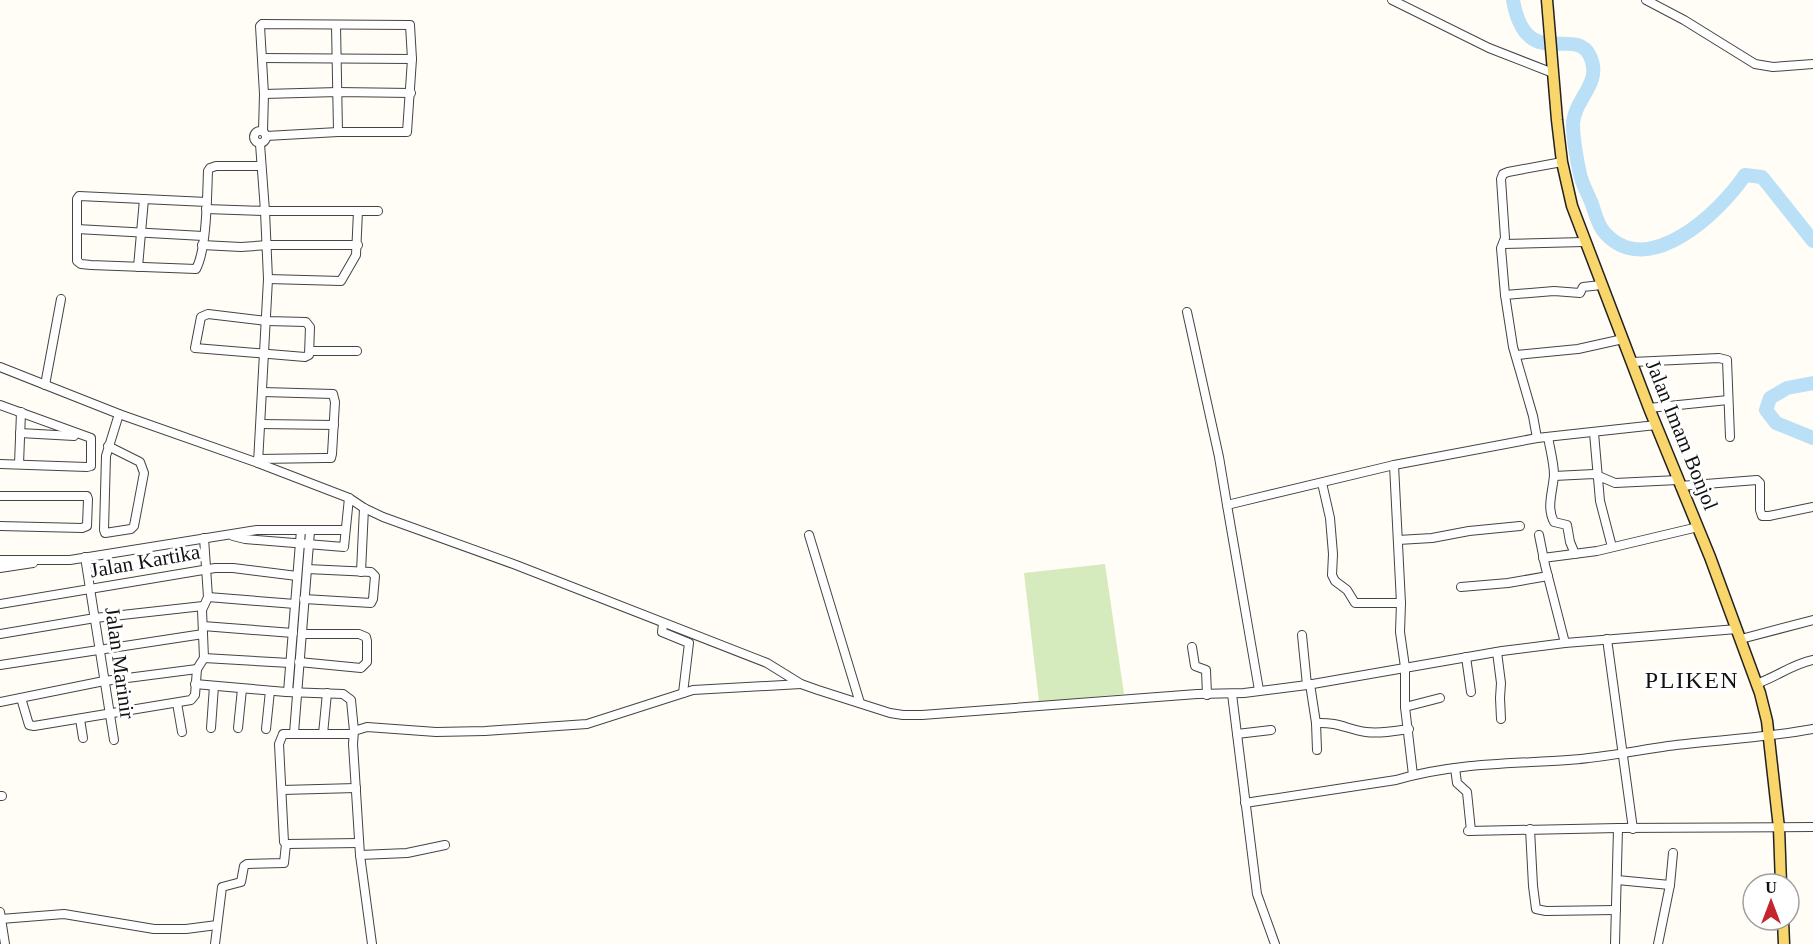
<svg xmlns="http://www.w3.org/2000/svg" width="1813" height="944" font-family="Georgia,serif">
<rect width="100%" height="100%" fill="#fffdf5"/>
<path fill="#d5ebbd" d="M1105 564 1124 694 1039 702 1024 573Z"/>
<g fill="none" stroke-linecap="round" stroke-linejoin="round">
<g stroke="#b9e0f7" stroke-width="14">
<path d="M1513 0C1526 74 1575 24 1590 56 1603 83 1574 99 1573 124 1573 139 1577 160 1580 174 1582 184 1588 194 1592 204 1595 213 1598 226 1605 233 1648 281 1720 212 1745 175L1762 177 1813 241"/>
<path d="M1813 383 1787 388 1770 398 1766 410 1776 423 1813 438"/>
</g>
<defs>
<g id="minor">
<path d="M1392 0 1489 48 1553 73"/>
<path d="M1646 0 1684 20 1755 64 1773 67 1813 64"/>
<path d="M336 25 338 132"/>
<path d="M262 58 412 59"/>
<path d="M264 94 338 92 411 93"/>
<circle cx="260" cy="137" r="6"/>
<path d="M263 131 264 94 260 26 262 24 410 25 412 59 407 132H338L266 136"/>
<path d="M1562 162 1508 172 1503 174 1501 179 1505 238 1501 248 1505 295 1513 347 1533 416 1537 438 1656 425"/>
<path d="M207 202 79 196 77 199V261L81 264 91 265 196 269C207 249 207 195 208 171L210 168 216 166H261"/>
<path d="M206 209 265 211 260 144"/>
<path d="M77 229 203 236"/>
<path d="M1503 244 1584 242"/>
<path d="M202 245 241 247 268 245H358"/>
<path d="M138 267 144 199"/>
<path d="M268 279 341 281 356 255 358 211"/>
<path d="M1505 295 1554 291 1580 293 1583 287 1601 285"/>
<path d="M1187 312 1219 457 1227 505"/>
<path d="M208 314 267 321 306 322 310 327 309 355 305 357 195 348 201 317Z"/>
<path d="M310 351H357"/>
<path d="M1517 355 1578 349 1623 339"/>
<path d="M1632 362 1719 358 1727 360 1730 437"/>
<path d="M0 367 119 414 258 463 349 498 364 508 383 517 516 565 767 663 801 684 818 690 890 713 903 715H922L1197 694 1244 693 1307 685 1502 651 1565 643 1737 629"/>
<path d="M45 385 61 299"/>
<path d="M0 405 91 438V466L87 467 0 464"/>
<path d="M1649 408 1728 400"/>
<path d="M261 424 334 425"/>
<path d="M20 433 74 436"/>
<path d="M1594 433 1600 501 1612 547"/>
<path d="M1548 437C1550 449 1554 463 1554 475 1553 491 1546 507 1554 522L1567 525 1570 542 1575 554"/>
<path d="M108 446 140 462 144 473 134 526 131 529 105 533 104 530 106 456 119 414"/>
<path d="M258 459 324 458H331L332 454 335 402 333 394 263 392"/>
<path d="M258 463 268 279 265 211H378"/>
<path d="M19 464 21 412"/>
<path d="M1394 465 1401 603"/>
<path d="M1554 476 1594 474 1615 483 1678 480"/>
<path d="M1322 483 1330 518 1333 554 1332 575 1335 581 1347 590 1355 603H1401L1400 632 1405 667V707L1413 775"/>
<path d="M1680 486 1757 480 1760 483V510L1762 516H1769L1813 507"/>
<path d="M0 496H87L88 499 87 526 82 528 0 526"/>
<path d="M809 535 860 703"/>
<path d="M1539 535 1545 565 1565 643"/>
<path d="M233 536 245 539 344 547 349 498"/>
<path d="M1398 540 1432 538 1469 531 1520 526"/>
<path d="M85 557 114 740"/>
<path d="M1543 558 1597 551 1698 527"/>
<path d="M0 560H70L257 530H345"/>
<path d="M0 568 33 563"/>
<path d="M361 572 364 508"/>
<path d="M1461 587 1508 583 1548 576"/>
<path d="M208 597 295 604"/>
<path d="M304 599 371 603 373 599 375 576 371 572 307 569"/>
<path d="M0 604 215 568H233L297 576"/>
<path d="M663 624 662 632 689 643 683 693"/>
<path d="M203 626 293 633"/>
<path d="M0 634 95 618 203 606"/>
<path d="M1302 635 1307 685"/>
<path d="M1607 639 1633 829"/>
<path d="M1741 639 1813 620"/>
<path d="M1192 647 1195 666 1206 670 1207 695"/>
<path d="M1497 652 1501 683 1500 698 1501 719"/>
<path d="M1466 657 1471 692"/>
<path d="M204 658 290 663"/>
<path d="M299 662 361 668 367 662V641L366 637 359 634H302"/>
<path d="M0 665 203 634"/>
<path d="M195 684 286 692 343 694 351 700 354 731"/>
<path d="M1310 684 1316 723 1317 750"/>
<path d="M1756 684C1776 677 1793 664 1813 660"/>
<path d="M1259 690 1227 505 1394 465 1537 438"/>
<path d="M288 692 301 530"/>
<path d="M1232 694 1257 894 1275 944"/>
<path d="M21 698 29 725 34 726 191 700 195 695 197 669 204 658 202 610 208 597 204 538"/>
<path d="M0 702 104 681 197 669"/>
<path d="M177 703 182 732"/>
<path d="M1405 707 1440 698"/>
<path d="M80 719 83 738"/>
<path d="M1316 723C1339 722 1346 729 1366 732 1381 734 1395 731 1409 729"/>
<path d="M211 728 214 686"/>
<path d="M238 728 242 689"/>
<path d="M266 729 270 691"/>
<path d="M294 733 310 531"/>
<path d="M323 734 327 693"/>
<path d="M353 734H283L279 744 284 842 287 844 359 843"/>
<path d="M1237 734 1271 730"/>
<path d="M1455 768 1457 783 1467 792 1471 831"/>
<path d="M282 790 356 788"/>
<path d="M0 796H2"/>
<path d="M1245 803 1396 780C1452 763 1510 764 1568 760 1602 758 1634 751 1668 746 1716 740 1765 738 1813 729"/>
<path d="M1530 829 1533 886 1536 909 1546 911 1616 910"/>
<path d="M1468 831 1618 828 1813 827"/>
<path d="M360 855 407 853 445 845"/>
<path d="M1617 880 1670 885"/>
<path d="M0 912 5 944"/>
<path d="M1 919 64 914 154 929H186L217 925"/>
<path d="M215 944 222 887 241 882 244 866 247 864 284 863 286 844"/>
<path d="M372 944 360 855 353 744 354 731 367 727 436 732 485 731 587 724 693 690 801 684"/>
<path d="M1615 944 1618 828"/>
<path d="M1658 944 1670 885 1673 853"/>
</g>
<g id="major">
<path d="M1547 0 1557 120 1562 162 1572 206 1649 408 1710 557 1760 693 1767 721 1779 828 1781 884"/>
<path d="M1783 920 1784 944"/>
</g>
</defs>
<use href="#minor" stroke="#444" stroke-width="10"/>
<use href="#major" stroke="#222" stroke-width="13"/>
<use href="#minor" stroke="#fff" stroke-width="8"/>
<use href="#major" stroke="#f9d66b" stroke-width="10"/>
</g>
<g text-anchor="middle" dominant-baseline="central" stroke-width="6" stroke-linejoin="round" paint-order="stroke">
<g font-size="21" fill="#111" stroke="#fff">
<text transform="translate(1682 435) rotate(68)">Jalan Imam Bonjol</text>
<text transform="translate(145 561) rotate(-10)">Jalan Kartika</text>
<text transform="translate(120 663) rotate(82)">Jalan Marinir</text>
</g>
<g font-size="24" letter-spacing="1.5" fill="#111" stroke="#fff">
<text x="1692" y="680">PLIKEN</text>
</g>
</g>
<g transform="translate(1771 902)"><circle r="28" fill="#ffffff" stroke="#a0a0a0" stroke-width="1.5"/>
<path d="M0-4.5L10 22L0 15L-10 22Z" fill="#c4262e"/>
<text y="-9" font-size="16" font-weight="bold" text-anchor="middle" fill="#111111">U</text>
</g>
</svg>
